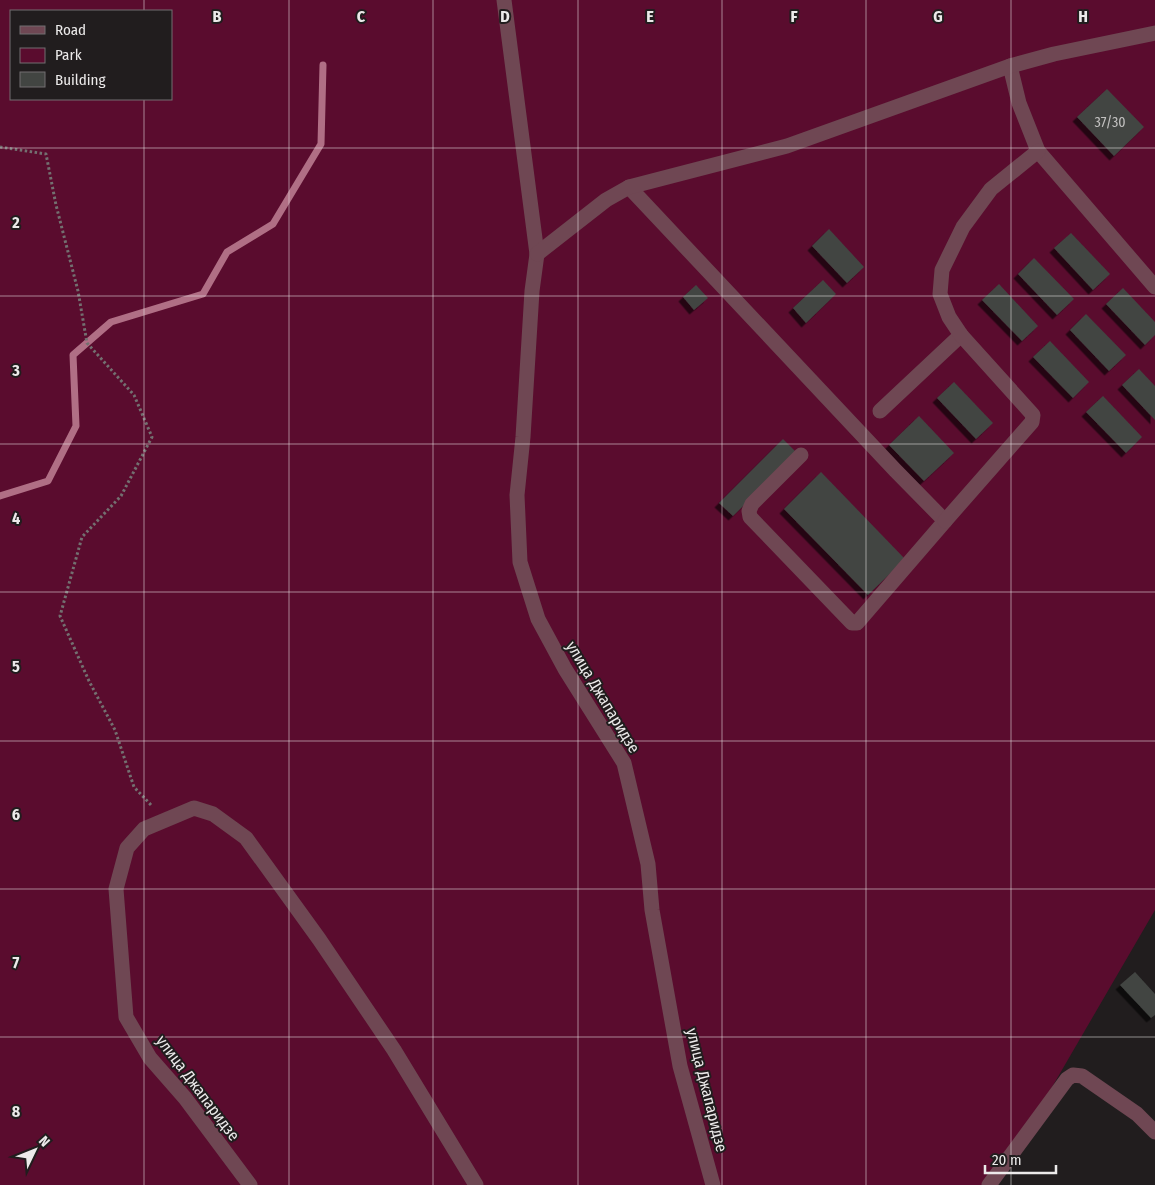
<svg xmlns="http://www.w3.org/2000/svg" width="1155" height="1185" font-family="'Fira Sans Condensed',sans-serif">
<defs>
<filter id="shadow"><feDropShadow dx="-4.5" dy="4.5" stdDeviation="0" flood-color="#0009"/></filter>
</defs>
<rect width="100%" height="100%" fill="#211d1e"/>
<path fill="#5a0c2e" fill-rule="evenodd" d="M0 0H1155V910L995 1185H0ZM11 11H171V99H11Z"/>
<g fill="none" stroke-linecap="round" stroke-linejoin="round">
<path stroke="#b06f85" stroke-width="7" d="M0 496 48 481 76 426 73 355 111 322 203 294 227 252 273 224 321 144 323 65"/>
</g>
<g fill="#424542" filter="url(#shadow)">
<path d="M1107 89 1144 127 1114 156 1077 117Z"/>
<path d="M829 229 864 267 847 283 812 246Z"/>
<path d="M1071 233 1110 274 1093 290 1054 248Z"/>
<path d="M1034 258 1074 299 1057 315 1018 274Z"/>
<path d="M823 280 836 294 806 323 793 308Z"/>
<path d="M999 284 1038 326 1022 341 982 300Z"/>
<path d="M696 285 708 298 694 310 683 297Z"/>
<path d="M1123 288 1155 322V335L1145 345 1106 304Z"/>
<path d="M1086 314 1126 355 1109 371 1070 330Z"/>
<path d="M1050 341 1089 382 1073 398 1033 357Z"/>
<path d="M1139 369 1155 386V420L1122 385Z"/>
<path d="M954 382 993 423 976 439 937 398Z"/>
<path d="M1103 396 1142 437 1126 453 1086 412Z"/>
<path d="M919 416 954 453 924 481 889 445Z"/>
<path d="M783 439 797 453 733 516 719 503Z"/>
<path d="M821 472 905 559 868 595 784 509Z"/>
<path d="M1135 972 1155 994V1015L1151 1018 1120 985Z"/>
</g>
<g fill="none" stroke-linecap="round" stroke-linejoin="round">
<path stroke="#737070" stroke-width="3" stroke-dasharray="2.5 2.5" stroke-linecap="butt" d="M0 147 46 154 56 205 78 291 87 343 134 395 152 437 121 496 82 537 60 616 89 681 115 730 134 787 152 806"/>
<g stroke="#6f4753" stroke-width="15">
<path d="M504 0 537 254 532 291 523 437 517 495 520 562 538 619 565 669 624 763 648 864 652 910 680 1066 713 1185"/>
<path d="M1010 66 1019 103 1038 151 1155 287"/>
<path d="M629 187 895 470 945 521 857 623H852L750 517 749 511 752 504 801 455"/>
<path d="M537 254 606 200 629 187 787 146 1010 66 1054 54 1155 33"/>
<path d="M880 411 961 335"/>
<path d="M945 521 1032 422 1033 415 961 335 949 317 940 294 942 270 963 227 991 189 1038 151"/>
<path d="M250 1185 185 1098 150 1058 126 1017 116 889 127 848 144 829 194 808 213 814 246 838 319 939 394 1050 476 1185"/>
<path d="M989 1185 1067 1079 1073 1075 1082 1076 1137 1114 1155 1132"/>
</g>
</g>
<path fill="none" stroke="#eceaea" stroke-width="1" stroke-opacity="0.55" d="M144 0V11M289 0V1185M433 0V1185M578 0V1185M722 0V1185M866 0V1185M1011 0V1185M144 99V1185M0 148H1155M0 296H1155M0 444H1155M0 592H1155M0 741H1155M0 889H1155M0 1037H1155"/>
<g text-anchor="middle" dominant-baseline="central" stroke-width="4" stroke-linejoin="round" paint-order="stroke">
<g font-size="14" fill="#c2c1c0">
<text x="1110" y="122">37/30</text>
</g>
<g font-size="16" fill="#eceaea" stroke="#211d1e">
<text transform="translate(603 697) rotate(59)">улица Джапаридзе</text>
<text transform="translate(198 1088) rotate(53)">улица Джапаридзе</text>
<text transform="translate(707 1090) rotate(76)">улица Джапаридзе</text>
</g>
</g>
<g font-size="16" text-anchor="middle" font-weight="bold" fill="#eceaea" stroke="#211d1e" stroke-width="4" stroke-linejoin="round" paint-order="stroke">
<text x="217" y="22">B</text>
<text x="361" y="22">C</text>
<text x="505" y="22">D</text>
<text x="650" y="22">E</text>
<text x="794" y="22">F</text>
<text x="938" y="22">G</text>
<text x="1083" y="22">H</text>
<text x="16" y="228">2</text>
<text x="16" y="376">3</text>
<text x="16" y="524">4</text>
<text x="16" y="672">5</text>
<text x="16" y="820">6</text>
<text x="16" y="968">7</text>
<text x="16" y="1117">8</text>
</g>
<rect x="10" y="10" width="162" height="90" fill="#211d1e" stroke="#726f70"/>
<rect x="20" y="26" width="25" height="8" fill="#6f4753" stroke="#726f70"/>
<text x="55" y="35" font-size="15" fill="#eceaea">Road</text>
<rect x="20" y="48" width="25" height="15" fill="#5a0c2e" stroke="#726f70"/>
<text x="55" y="60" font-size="15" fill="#eceaea">Park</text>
<rect x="20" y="72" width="25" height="15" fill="#424542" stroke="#726f70"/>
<text x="55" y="85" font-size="15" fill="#eceaea">Building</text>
<g transform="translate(35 1150) rotate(47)" stroke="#211d1e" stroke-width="4" paint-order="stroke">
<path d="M0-4L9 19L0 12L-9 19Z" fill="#eceaea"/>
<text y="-8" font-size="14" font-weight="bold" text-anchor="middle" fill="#eceaea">N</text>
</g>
<path d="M985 1165v8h71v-8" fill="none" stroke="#eceaea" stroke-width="2.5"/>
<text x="992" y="1165" font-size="15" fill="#eceaea" stroke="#211d1e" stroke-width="4" paint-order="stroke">20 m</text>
</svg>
